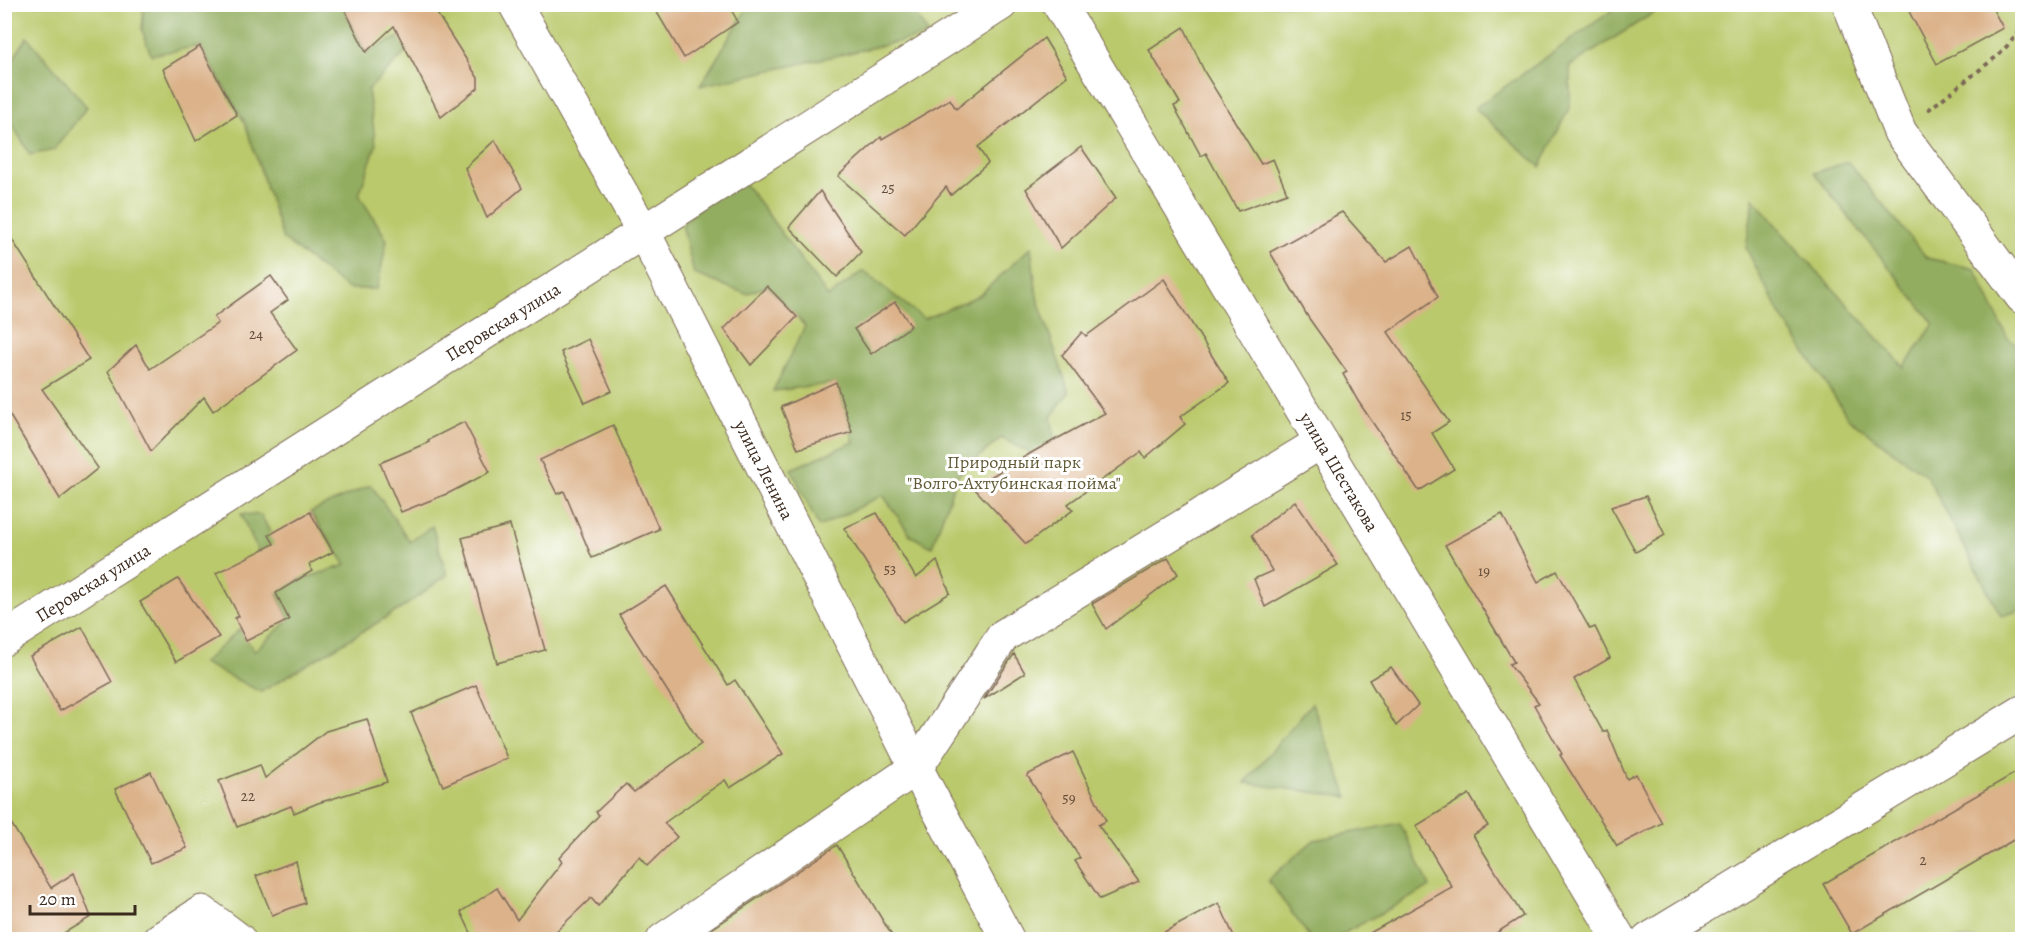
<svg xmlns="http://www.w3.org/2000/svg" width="2027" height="944" font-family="Alegreya,serif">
<rect width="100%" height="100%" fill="#fff"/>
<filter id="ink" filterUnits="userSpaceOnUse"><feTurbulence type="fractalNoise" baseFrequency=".0167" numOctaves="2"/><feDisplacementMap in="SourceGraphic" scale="12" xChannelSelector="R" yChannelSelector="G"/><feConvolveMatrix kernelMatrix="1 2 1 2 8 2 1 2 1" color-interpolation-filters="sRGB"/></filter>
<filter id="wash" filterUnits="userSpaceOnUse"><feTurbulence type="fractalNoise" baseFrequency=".008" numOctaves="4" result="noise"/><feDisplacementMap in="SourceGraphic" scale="24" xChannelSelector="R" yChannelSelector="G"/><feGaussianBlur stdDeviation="1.35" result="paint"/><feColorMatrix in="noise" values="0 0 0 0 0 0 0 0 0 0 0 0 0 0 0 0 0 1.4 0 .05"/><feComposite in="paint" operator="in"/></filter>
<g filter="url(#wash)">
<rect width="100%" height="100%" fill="#f1dcbc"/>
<rect fill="#bac96c" stroke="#7a7a45" stroke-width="1.5" x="5" y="5" width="2017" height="934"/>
<g fill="#93ad60" stroke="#676c3f" stroke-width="1.5">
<path d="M1621 4 1666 5 1570 66V106L1540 167 1475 108Z"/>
<path d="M144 5H342L366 52 439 19 368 90 376 145 359 195 387 240 377 289H348L283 239 245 123 200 46 151 55 142 30Z"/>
<path d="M745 5H909L929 35 700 86 748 7Z"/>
<path d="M27 37 87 107 54 150 30 155 4 110 5 72Z"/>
<path d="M1848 162 1927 258 1975 269 2007 337 2022 350V610L2001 616 1927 476 1849 419 1778 311 1746 248 1754 198 1779 229 1904 367 1934 324 1814 173Z"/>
<path d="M736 174 759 202 828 297 863 271 924 319 980 295 1031 247 1037 297 1069 392 1051 417 1059 467 1001 438 957 476 932 547 911 536 883 495 819 527 791 469 854 442 836 383 773 391 805 326 767 286 746 294 694 274 682 224Z"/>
<path d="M371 485 410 542 432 526 447 575 402 608 261 692 203 663 240 629 254 651 289 620 241 514 261 515 296 581 346 565 310 512Z"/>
<path d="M1312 703 1348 797 1245 783Z"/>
<path d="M1400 823 1430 887 1333 939H1311L1268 880 1314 840Z"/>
</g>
<g id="blocks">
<g fill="#dbb28a">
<path d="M342 4H431L478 78V88L441 117 394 26 366 52Z"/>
<path d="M652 4H728L738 22 684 58Z"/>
<path d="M1905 4H1990L2003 28 1937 64Z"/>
<path d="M1184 27 1205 73 1261 164 1273 159 1287 193 1238 211 1206 153 1201 156 1174 106 1180 103 1149 50Z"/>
<path d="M1044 38 1067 76 978 147 988 163 951 195 946 187 905 235 838 176 881 137 882 139 950 99 956 109Z"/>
<path d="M200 46 237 115 196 141 163 69Z"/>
<path d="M495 140 522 188 487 218 465 168Z"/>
<path d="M1081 147 1116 198 1061 248 1026 189Z"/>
<path d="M820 191 861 252 837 277 789 227Z"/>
<path d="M1342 212 1386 262 1412 246 1438 297 1388 332 1449 422 1432 433 1454 469 1419 491 1358 401 1343 374 1347 372 1308 317 1270 252 1304 233 1305 235 1320 224Z"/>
<path d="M4 227 89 360 42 389 98 468 60 499 4 406Z"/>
<path d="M271 276 288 300 270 313 297 350 213 411 204 397 151 451 108 371 136 345 150 369 218 323 214 317Z"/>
<path d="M1164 279 1229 383 1180 417 1185 424 1145 458 1141 452 1068 504 1073 510 1026 544 973 487 1038 449 1105 413 1062 355 1082 332 1086 336Z"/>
<path d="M767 286 797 317 751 365 724 329Z"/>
<path d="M895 302 911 326 871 354 854 329Z"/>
<path d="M588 339 612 391 585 403 561 352Z"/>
<path d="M836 382 852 432 798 449 781 407Z"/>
<path d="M464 422 490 472 449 493 401 512 380 463 429 442 428 440Z"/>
<path d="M613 425 659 529 592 558 564 491 557 494 540 460Z"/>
<path d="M1646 496 1665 535 1636 552 1611 507Z"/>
<path d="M1295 501 1338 565 1265 607 1254 579 1272 571 1252 535Z"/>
<path d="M310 512 333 552 309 564 312 571 276 593 289 620 246 641 235 618 239 616 216 573 274 544 269 535Z"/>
<path d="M877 513 916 578 937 561 950 593 903 622 844 528Z"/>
<path d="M1502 514 1538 582 1557 571 1590 629 1595 627 1610 658 1574 679 1603 732 1607 730 1627 779 1636 774 1662 823 1617 846 1560 755 1562 754 1534 705 1539 703 1509 664 1514 662 1445 545Z"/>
<path d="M510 525 545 650 497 663 462 538Z"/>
<path d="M1168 558 1178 574 1106 629 1092 604Z"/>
<path d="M178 579 219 637 176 662 140 602Z"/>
<path d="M666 586 728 685 735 680 783 754 730 788 725 780 664 823 677 837 647 866 639 857 598 906 591 898 548 939H474L461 912 497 888 517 920 562 862 559 858 599 815 596 812 626 784 634 792 701 744 619 615Z"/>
<path d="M82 627 112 682 60 711 30 656Z"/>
<path d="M1014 654 1025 673 984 699Z"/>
<path d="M1391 667 1418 705 1396 726 1369 680Z"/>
<path d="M476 685 507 758 443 786 411 713Z"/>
<path d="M367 719 387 782 318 803 294 813 291 806 237 827 219 781 260 765 265 778 326 731Z"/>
<path d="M1073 752 1106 821 1098 825 1139 882 1100 899 1075 861 1080 858 1027 775Z"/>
<path d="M2022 769V835L1852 934 1823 884Z"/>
<path d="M151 772 187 848 151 863 115 789Z"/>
<path d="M1469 794 1488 826 1473 835 1523 916 1487 939H1359L1452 887 1416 826Z"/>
<path d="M4 812 51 888 74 873 91 917 54 939H4Z"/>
<path d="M837 845 894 939H697Z"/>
<path d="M296 861 305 903 272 915 256 876Z"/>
<path d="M1219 903 1235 939H1151Z"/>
</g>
</g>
</g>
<g filter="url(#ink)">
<use href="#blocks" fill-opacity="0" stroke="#7b6855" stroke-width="1.5"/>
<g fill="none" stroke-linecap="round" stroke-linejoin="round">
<defs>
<g id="minor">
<path d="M1059 4 1620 940"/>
<path d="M1849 4 1900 132 2022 297"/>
<path d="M4 639 1001 4"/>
<path d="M159 940 202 912 239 940"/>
<path d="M663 940 916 768 1003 636 1321 442"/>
<path d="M1648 940 2022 712"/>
</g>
<path id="tertiary" d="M515 4 644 233 916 768 1008 940"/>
</defs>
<use href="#minor" stroke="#7b6855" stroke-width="35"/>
<use href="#tertiary" stroke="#7b6855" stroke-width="35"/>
<path stroke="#7b6855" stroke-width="4" stroke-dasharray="4.5 4.5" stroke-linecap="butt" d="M1928 110 2000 54 2022 29"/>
<use href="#minor" stroke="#fff" stroke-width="33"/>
<use href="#tertiary" stroke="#fff" stroke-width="33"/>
</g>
</g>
<g text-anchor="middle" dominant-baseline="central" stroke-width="6" stroke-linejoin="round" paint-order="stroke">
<g font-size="15" fill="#634c39">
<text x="888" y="188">25</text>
<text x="256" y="334">24</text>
<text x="1406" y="415">15</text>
<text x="890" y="569">53</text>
<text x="1484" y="571">19</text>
<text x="248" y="796">22</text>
<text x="1069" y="798">59</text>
<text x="1923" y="860">2</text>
</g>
<g font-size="18" fill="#3b2a1e" stroke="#fff">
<text transform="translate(503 322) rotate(-32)">Перовская улица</text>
<text transform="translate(764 470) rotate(63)">улица Ленина</text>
<text transform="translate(1339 472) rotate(59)">улица Шестакова</text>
<text transform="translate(93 583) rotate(-32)">Перовская улица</text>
</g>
<g font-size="18" fill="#615a35" stroke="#fff">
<text x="1014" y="462">Природный парк<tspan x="1014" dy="21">"Волго-Ахтубинская пойма"</tspan></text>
</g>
</g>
<rect width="2027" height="944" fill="none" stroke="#fff" stroke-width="24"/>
<path d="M30 905v9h105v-9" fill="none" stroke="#3b2a1e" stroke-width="3"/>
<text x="39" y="905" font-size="18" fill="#3b2a1e" stroke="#ffffff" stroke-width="4.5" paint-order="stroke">20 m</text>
</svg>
